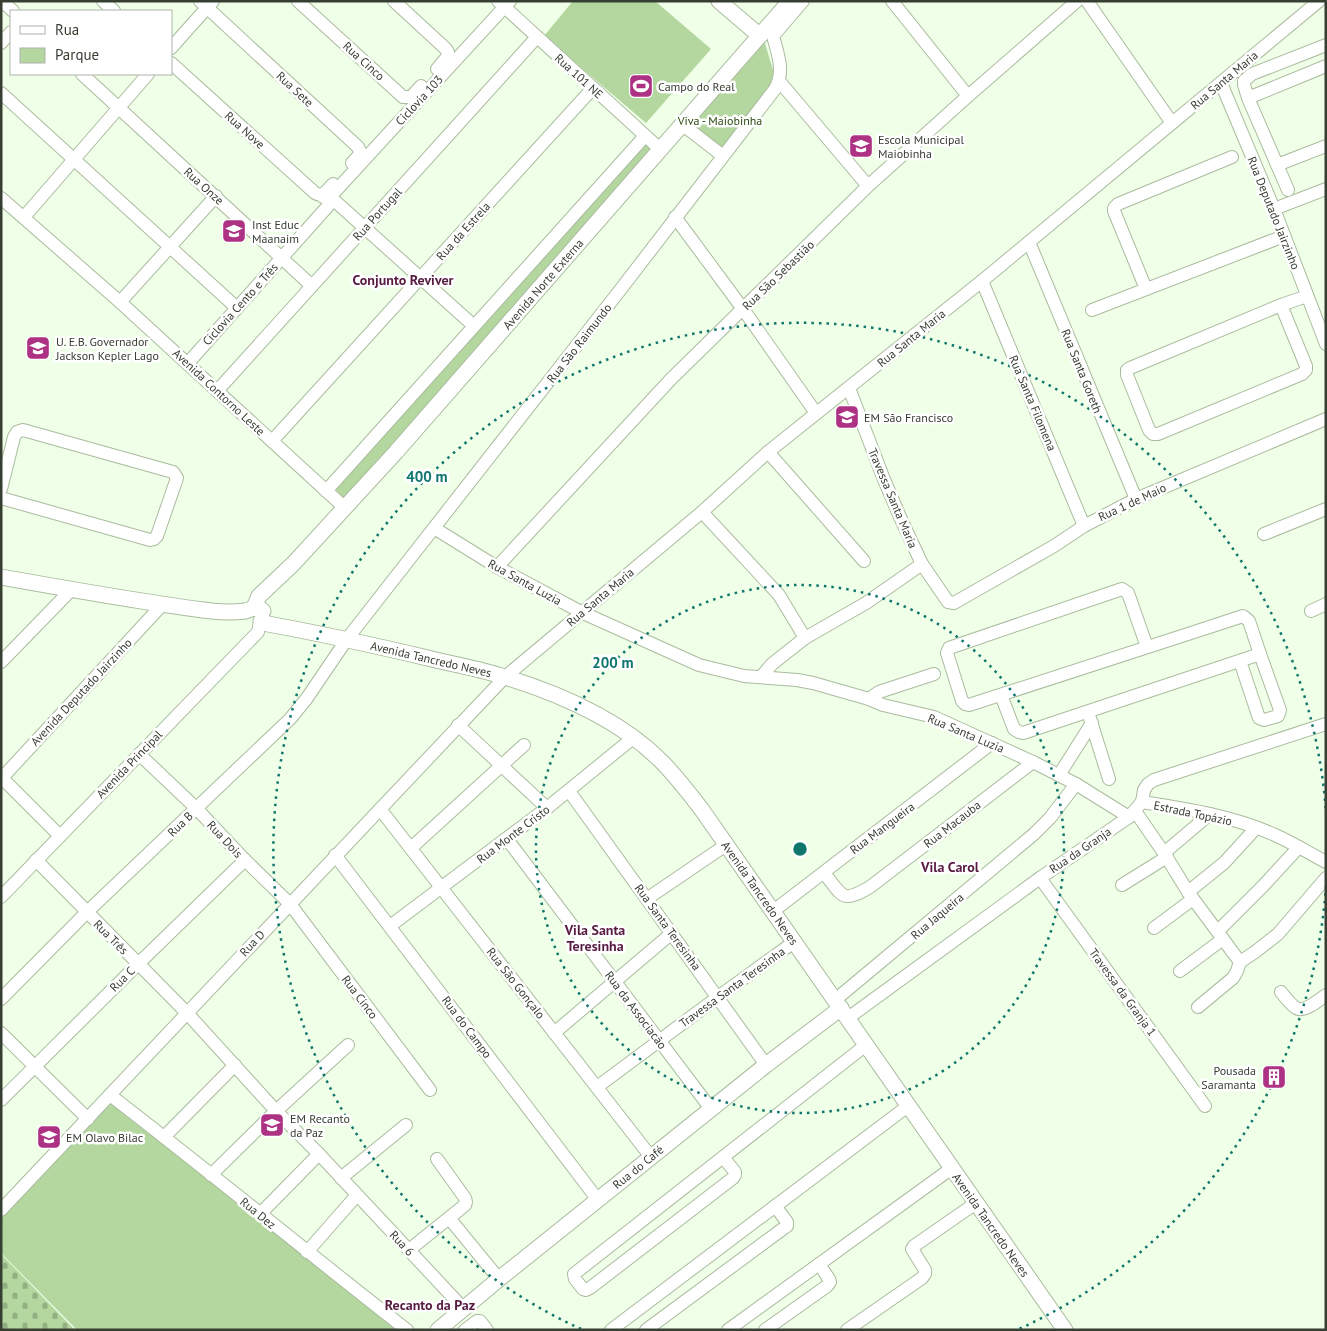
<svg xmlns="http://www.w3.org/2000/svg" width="1327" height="1331" font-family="'PT Sans',sans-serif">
<defs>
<pattern id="cemetery-stones" width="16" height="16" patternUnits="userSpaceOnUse" patternTransform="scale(1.25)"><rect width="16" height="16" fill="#b3d79e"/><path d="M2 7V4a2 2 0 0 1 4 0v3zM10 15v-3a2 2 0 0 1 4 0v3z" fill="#92b081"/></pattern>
</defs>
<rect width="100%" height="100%" fill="#f0ffe7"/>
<g fill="#b3d79e">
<path d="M573 1H655L711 49 646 123 544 36Z"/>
<path d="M764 40 776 80 720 150 690 126Z"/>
<path d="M644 141 653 150 346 500 334 488Z"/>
<path d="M111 1099 401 1330H77L1 1253V1217Z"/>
</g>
<path fill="url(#cemetery-stones)" d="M1 1254 75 1330H1Z"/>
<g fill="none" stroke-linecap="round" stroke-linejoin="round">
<defs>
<g id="minor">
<path d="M2 1 13 11"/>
<path d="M103 1 114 11"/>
<path d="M200 1 358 147 361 153 352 163"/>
<path d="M298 1 403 97H411L421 86"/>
<path d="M394 1 446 49 448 52 447 57 437 69"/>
<path d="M498 1 661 150"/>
<path d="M892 1 968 96"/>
<path d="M1087 1 1172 123"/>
<path d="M1 43 11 32"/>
<path d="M171 48 213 1"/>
<path d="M171 63 315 193C323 198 328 189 333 184"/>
<path d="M82 74 312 286"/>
<path d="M779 81 868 186"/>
<path d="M1221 83 1274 209 1326 344"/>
<path d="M1 93 237 308"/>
<path d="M1248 98 1326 66"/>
<path d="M683 125 723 156"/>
<path d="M1277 165 1326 146"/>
<path d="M1288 190 1248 98 1244 85V81L1252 74 1326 45"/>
<path d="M323 197 336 202 474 326"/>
<path d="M1 198 120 302 345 508"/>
<path d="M1274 209 1326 189"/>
<path d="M24 217 148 74"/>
<path d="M675 217 743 309 816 413"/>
<path d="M1029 242 1136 499"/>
<path d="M982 281 1084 526"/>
<path d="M1146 289 1114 211V208L1118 204 1232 157"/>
<path d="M120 302 216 196"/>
<path d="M1281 305 1306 366V370L1302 374 1158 434H1153L1149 430 1127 375V370L1130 368Z"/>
<path d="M1281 305 1307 296"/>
<path d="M1092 310 1284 236"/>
<path d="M188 363 328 206 331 196 510 1"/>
<path d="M849 388 883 477 900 517 922 564 948 602 954 603 1054 546 1084 526 1136 499 1326 419"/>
<path d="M217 391 537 37"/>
<path d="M272 441 593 88"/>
<path d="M768 452 864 561"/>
<path d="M1 489 14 437 17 432 23 430 173 472 177 478 157 536 154 539 150 540 1 498"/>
<path d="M326 491 645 136"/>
<path d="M702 512 779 595 805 638"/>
<path d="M434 528 497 567 581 612 699 665 744 676 797 680 813 683 869 699 883 705 934 717 1033 762 1076 784 1129 817"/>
<path d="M1264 534 1326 509"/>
<path d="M497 567 671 379 868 186 968 96 1077 1"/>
<path d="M1311 611 1326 604"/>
<path d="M1240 661 1259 718 1264 720 1278 716 1280 710 1260 654"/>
<path d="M1 662 72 589"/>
<path d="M761 677 772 664 805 638 866 603 922 564"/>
<path d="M1001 695 1014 729 1019 732 1023 733 1260 654 1249 621 1243 616C1152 646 1061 675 969 705L965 704 962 701 947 653 949 648 1122 589 1128 593 1147 647"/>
<path d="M869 699 879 692 934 674"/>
<path d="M1088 712 1109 779"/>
<path d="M458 725 547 808"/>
<path d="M139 754 196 808 245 860 290 904 430 1090"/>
<path d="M1059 775 1092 723"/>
<path d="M1 777 60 836"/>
<path d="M1 779 162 605"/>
<path d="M569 791 766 1065"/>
<path d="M1142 802C1187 809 1233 816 1275 835 1293 843 1309 853 1326 862"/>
<path d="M380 809 651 1157"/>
<path d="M1135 811 1164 853 1188 892 1240 962"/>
<path d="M507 839 711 1109"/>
<path d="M411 848 524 745"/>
<path d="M1164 853 1210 814"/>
<path d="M335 855 598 1200"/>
<path d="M36 860 187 1013 276 1111 319 1154 463 1308"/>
<path d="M824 873C843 896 841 904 870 887L1033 762"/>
<path d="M1040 878 1205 1106"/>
<path d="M1122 885 1167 857"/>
<path d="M1188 892 1224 863 1256 828"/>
<path d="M1 897 258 632 260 622"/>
<path d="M648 898 726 845"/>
<path d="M772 912 992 743"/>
<path d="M390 926 547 808 633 738"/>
<path d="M1154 928 1193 899"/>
<path d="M1218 931 1263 886 1299 847"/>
<path d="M1240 962 1255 952 1278 934 1326 878"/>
<path d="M1180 971 1223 939"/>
<path d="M1281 992C1285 997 1290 1004 1296 1008 1304 1013 1319 1000 1326 995"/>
<path d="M1 999 87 912 290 719 307 698 347 639 617 294 775 89C785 71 778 55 773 36L803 1"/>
<path d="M835 1000 1034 834 1050 818 1076 784"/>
<path d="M1198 1007 1233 978 1237 971 1240 962"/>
<path d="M848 1018 1040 878 1129 817 1142 802 1144 790 1148 784 1154 780 1326 724"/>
<path d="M1 1033 88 1119"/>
<path d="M554 1033 672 933"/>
<path d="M597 1087 718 997 794 942"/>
<path d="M110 1095C210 1172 307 1252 407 1330"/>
<path d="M1 1100 138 964 245 860"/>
<path d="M164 1137 235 1065"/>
<path d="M723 1157 735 1172V1175L733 1178 590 1288 586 1290 583 1289 575 1279 574 1274 866 1045"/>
<path d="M211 1175 276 1111 348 1045"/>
<path d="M341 1178 406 1125"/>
<path d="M1 1210 505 677 702 512 768 452 982 281 1319 1"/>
<path d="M260 1214 319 1154"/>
<path d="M449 1218 499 1279"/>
<path d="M409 1250 465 1205 466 1202 465 1198 437 1159"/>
<path d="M307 1252 357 1195"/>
<path d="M465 1330 477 1321H480L487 1330"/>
<path d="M611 1330 908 1106"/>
<path d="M646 1330 784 1228 787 1226V1222L775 1206"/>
<path d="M728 1330 952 1168"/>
<path d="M765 1330 827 1286 830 1282 829 1279 819 1264"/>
<path d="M847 1330 922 1278 925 1274V1270L912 1249 914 1246 976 1203"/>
</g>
<g id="major">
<path d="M719 1 760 36"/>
<path d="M1 577C68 589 135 601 203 610 217 612 231 613 245 611 252 609 257 606 263 611"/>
<path d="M254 608 259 596 293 564 396 452 790 1"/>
<path d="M261 621 268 624C323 634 377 646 432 659 456 665 481 669 505 677 560 694 620 720 661 761 676 776 689 793 702 810L1065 1330"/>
<path d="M438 1330 499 1279 766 1065 841 1008"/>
</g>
</defs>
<use href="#minor" stroke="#aabb9f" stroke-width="14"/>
<use href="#major" stroke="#aabb9f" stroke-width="17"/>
<use href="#minor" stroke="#fff" stroke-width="12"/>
<use href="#major" stroke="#fff" stroke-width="15"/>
</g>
<g fill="none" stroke="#0f766e" stroke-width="2.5" stroke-dasharray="2.5 5">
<circle cx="800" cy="849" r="264"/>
<path d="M1326 886A527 527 0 0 1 1019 1329M581 1329A527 527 0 1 1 1326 812"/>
</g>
<defs>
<symbol id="stadium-square" viewBox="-11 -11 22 22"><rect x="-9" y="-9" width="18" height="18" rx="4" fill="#ad3284" stroke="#fff"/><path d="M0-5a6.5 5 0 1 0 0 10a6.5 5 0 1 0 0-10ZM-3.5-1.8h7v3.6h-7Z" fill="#fff"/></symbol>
<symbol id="school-square" viewBox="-11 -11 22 22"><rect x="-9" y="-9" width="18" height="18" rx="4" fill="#ad3284" stroke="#fff"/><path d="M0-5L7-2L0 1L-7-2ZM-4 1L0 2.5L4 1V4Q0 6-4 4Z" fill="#fff"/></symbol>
<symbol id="building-square" viewBox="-11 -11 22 22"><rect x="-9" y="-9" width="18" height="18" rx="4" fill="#ad3284" stroke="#fff"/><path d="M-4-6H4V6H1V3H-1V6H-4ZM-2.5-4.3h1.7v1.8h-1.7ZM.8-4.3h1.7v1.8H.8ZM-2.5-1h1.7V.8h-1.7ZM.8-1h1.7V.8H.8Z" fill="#fff"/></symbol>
</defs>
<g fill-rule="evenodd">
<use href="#stadium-square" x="627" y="72" width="28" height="28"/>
<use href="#school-square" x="847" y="132" width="28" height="28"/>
<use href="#school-square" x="220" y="217" width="28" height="28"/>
<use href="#school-square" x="24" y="334" width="28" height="28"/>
<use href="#school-square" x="833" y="403" width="28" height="28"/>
<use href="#building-square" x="1260" y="1063" width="28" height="28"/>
<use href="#school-square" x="258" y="1111" width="28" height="28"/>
<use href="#school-square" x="35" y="1123" width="28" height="28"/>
</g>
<g text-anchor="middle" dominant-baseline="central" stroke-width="5" stroke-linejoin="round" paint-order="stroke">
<g font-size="12" fill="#373e32" stroke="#fff">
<text transform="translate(364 61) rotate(42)">Rua Cinco</text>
<text transform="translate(579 76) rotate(42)">Rua 101 NE</text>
<text transform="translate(1224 80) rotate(-40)">Rua Santa Maria</text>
<text transform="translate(295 89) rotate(43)">Rua Sete</text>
<text transform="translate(419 100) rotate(-47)">Ciclovia 103</text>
<text transform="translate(245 130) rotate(42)">Rua Nove</text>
<text transform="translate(204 186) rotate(42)">Rua Onze</text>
<text transform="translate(1274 213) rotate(68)">Rua Deputado Jairzinho</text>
<text transform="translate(377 214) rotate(-48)">Rua Portugal</text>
<text transform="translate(463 231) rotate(-48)">Rua da Estrela</text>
<text transform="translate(778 275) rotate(-44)">Rua São Sebastião</text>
<text transform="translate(543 284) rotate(-49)">Avenida Norte Externa</text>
<text transform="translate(240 304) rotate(-48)">Ciclovia Cento e Três</text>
<text transform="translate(911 338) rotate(-39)">Rua Santa Maria</text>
<text transform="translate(579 343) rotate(-52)">Rua São Raimundo</text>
<text transform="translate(1082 371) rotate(68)">Rua Santa Goreth</text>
<text transform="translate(219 392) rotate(43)">Avenida Contorno Leste</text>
<text transform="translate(1033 403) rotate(67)">Rua Santa Filomena</text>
<text transform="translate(893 498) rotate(67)">Travessa Santa Maria</text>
<text transform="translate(1132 502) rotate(-25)">Rua 1 de Maio</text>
<text transform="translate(525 582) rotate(29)">Rua Santa Luzia</text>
<text transform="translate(600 597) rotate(-40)">Rua Santa Maria</text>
<text transform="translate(431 659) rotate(13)">Avenida Tancredo Neves</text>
<text transform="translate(81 692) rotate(-47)">Avenida Deputado Jairzinho</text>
<text transform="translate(966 733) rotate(23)">Rua Santa Luzia</text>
<text transform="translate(129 764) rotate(-46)">Avenida Principal</text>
<text transform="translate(1193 813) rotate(12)">Estrada Topázio</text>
<text transform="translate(180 824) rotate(-44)">Rua B</text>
<text transform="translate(952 824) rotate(-38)">Rua Macauba</text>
<text transform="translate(882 828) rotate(-37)">Rua Mangueira</text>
<text transform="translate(513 834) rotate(-37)">Rua Monte Cristo</text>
<text transform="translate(225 839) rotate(47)">Rua Dois</text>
<text transform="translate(1080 850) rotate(-34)">Rua da Granja</text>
<text transform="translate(760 893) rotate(55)">Avenida Tancredo Neves</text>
<text transform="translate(937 916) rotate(-40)">Rua Jaqueira</text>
<text transform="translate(668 927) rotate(54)">Rua Santa Teresinha</text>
<text transform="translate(111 937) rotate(45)">Rua Três</text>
<text transform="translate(252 943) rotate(-47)">Rua D</text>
<text transform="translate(122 979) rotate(-45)">Rua C</text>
<text transform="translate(516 983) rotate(52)">Rua São Gonçalo</text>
<text transform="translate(732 987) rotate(-36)">Travessa Santa Teresinha</text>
<text transform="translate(1123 992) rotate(54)">Travessa da Granja 1</text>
<text transform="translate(360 997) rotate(53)">Rua Cinco</text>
<text transform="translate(636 1010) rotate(53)">Rua da Associacão</text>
<text transform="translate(467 1027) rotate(53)">Rua do Campo</text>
<text transform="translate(638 1167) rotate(-39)">Rua do Café</text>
<text transform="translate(258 1213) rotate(39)">Rua Dez</text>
<text transform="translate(991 1225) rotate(55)">Avenida Tancredo Neves</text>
<text transform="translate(402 1243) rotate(47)">Rua 6</text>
</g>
<g font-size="12" fill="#373e32" stroke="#fff" text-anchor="start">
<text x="658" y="86">Campo do Real</text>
<text x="878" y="139">Escola Municipal<tspan x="878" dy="14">Maiobinha</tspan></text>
<text x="252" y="224">Inst Educ<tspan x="252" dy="14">Maanaim</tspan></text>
<text x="56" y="341">U. E.B. Governador<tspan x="56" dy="14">Jackson Kepler Lago</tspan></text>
<text x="864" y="417">EM São Francisco</text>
<text x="1256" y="1070" text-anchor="end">Pousada<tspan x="1256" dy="14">Saramanta</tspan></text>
<text x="290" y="1118">EM Recanto<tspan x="290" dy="14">da Paz</tspan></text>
<text x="66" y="1137">EM Olavo Bilac</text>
</g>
<g font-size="12" fill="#2b4a11" stroke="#fff">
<text x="720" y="120">Viva - Maiobinha</text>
</g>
<g font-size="14" font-weight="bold" fill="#571b42" stroke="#fff">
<text x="403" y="280">Conjunto Reviver</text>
<text x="950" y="867">Vila Carol</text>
<text x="595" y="930">Vila Santa<tspan x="595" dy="16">Teresinha</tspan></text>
<text x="430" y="1305">Recanto da Paz</text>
</g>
</g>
<circle cx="800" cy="849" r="8" fill="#0f766e" stroke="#fff" stroke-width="2.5"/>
<g font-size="15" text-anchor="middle" font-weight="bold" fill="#0f766e" stroke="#fff" stroke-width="5" stroke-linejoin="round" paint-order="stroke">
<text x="427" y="482">400 m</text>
<text x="613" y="668">200 m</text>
</g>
<rect width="1327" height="1331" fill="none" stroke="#373e32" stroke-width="5"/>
<rect x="10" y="10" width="162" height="65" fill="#ffffff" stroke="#afb2ad"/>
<rect x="20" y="26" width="25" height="8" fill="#ffffff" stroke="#afb2ad"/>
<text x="55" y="35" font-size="15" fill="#373e32">Rua</text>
<rect x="20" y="48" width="25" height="15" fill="#b3d79e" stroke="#afb2ad"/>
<text x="55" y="60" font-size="15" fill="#373e32">Parque</text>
</svg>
